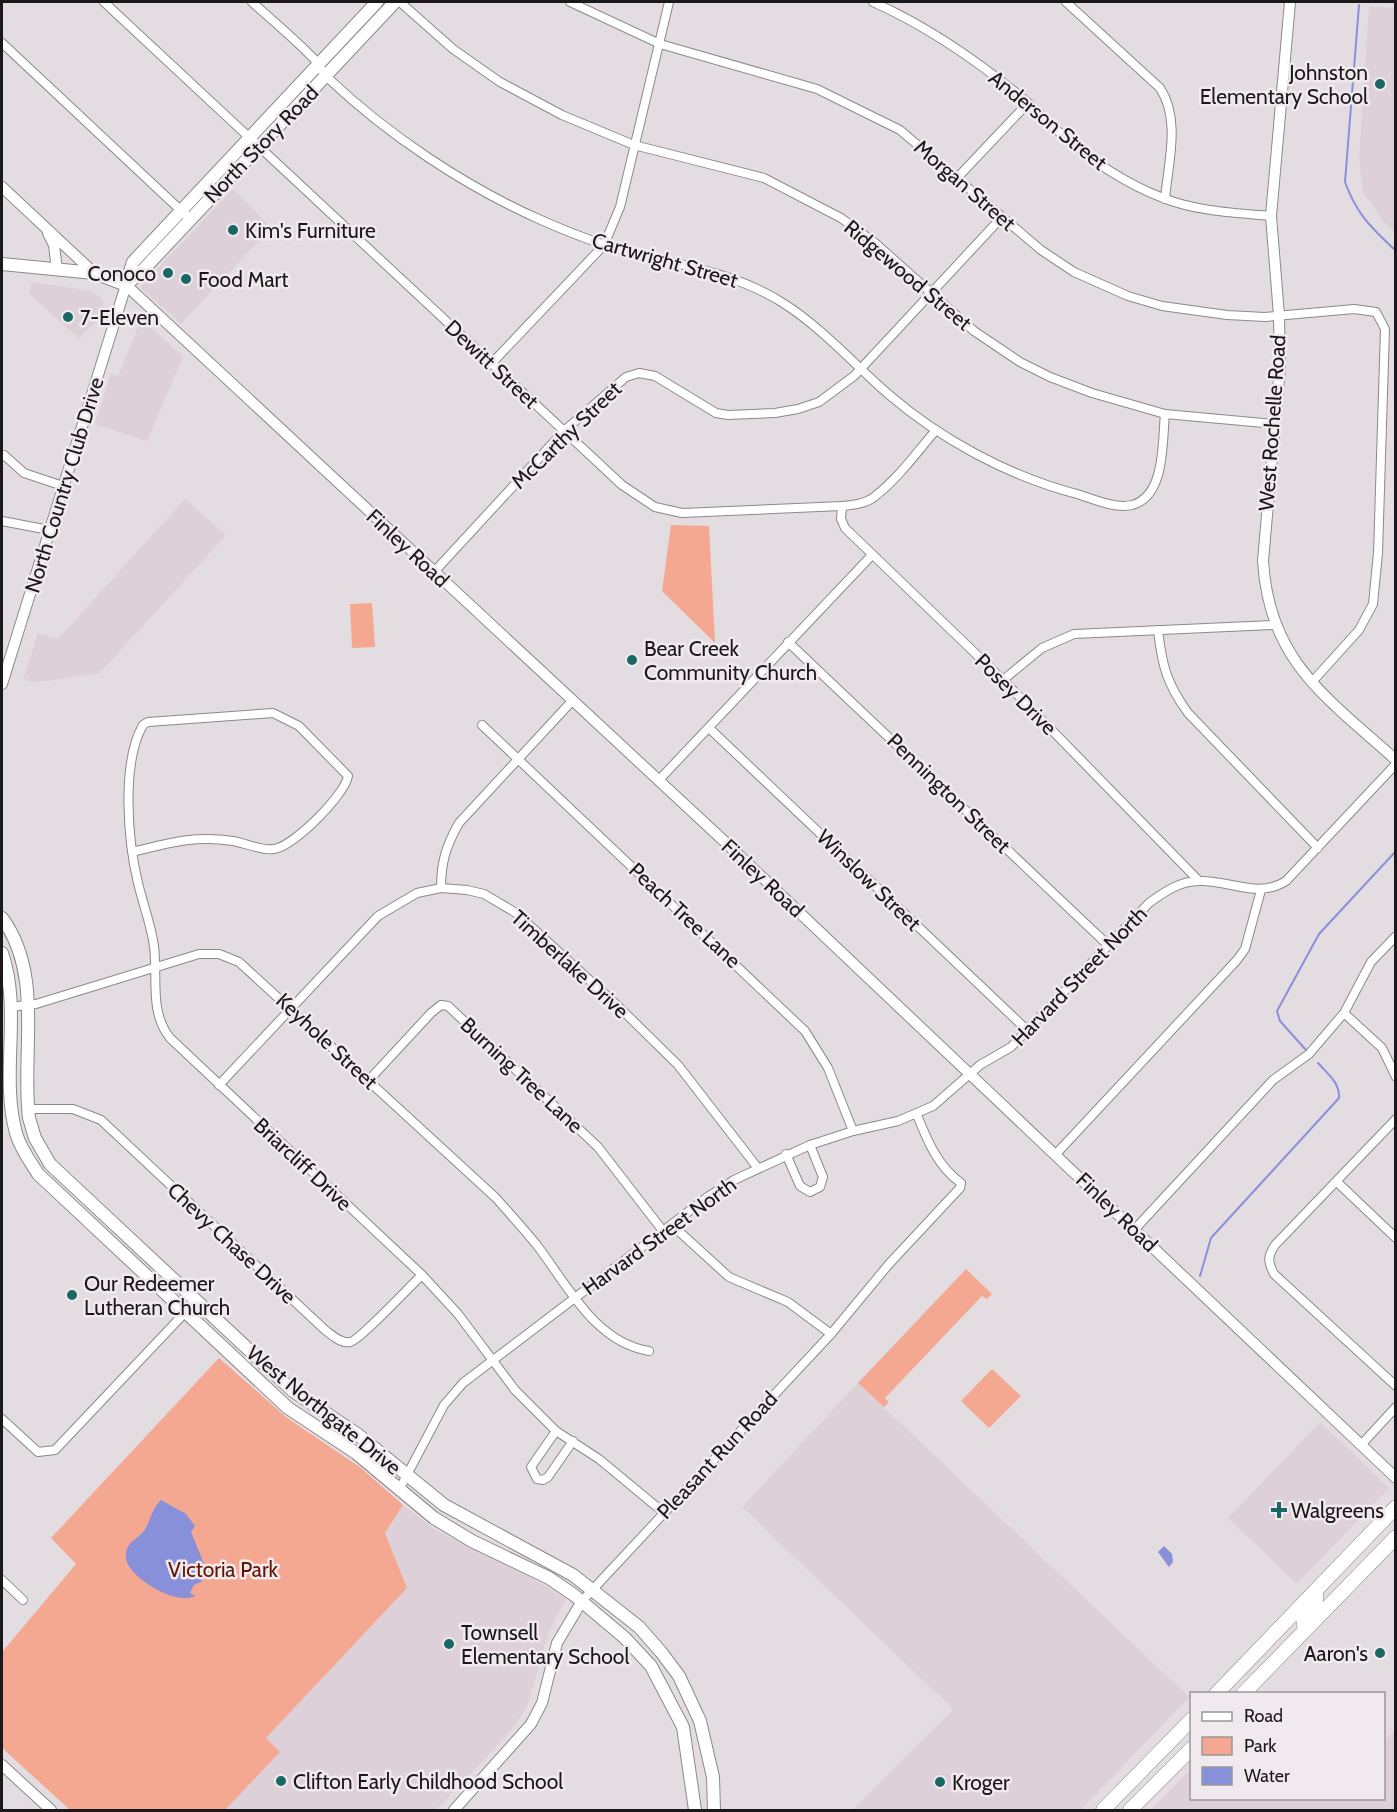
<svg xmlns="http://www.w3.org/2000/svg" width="1397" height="1812" font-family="Cabin,sans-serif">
<rect width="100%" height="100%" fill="#e3dde1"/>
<g fill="#ddd0d8">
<path d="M1369 6 1395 8V233L1384 222 1363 192 1359 159Z"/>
<path d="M233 189 271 228 181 324 142 289V285Z"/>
<path d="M31 282 92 291 102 299 104 308 99 319 79 339 30 294Z"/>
<path d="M139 324 148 325 183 356 147 441 95 424 111 374 118 377Z"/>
<path d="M185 499 226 535 100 673 47 681 32 682 23 679 38 633 58 639Z"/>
<path d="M858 1383 1189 1697 1081 1810H853L953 1709 742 1507Z"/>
<path d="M1320 1422 1389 1488 1297 1584 1228 1518Z"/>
<path d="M403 1505 436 1530 530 1577 566 1599 549 1631 527 1707 510 1732 436 1810H225L280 1752 266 1738 407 1588 385 1533Z"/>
<path d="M1395 1731V1810H1151L1191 1769 1192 1798H1384V1741Z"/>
</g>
<g fill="#f5a891">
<path d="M671 525 709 526 715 643 662 591Z"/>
<path d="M372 603 375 647 352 648 350 604Z"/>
<path d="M966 1269 992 1294 987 1299 982 1296 885 1398 889 1402 884 1407 858 1383Z"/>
<path d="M219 1358 286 1417 361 1468 403 1505 385 1533 407 1588 266 1738 280 1752 225 1810H70L2 1748V1652L76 1564 51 1538Z"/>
<path d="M992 1369 1021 1396 989 1428 961 1401Z"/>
</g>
<g fill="#8990da">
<path d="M161 1500 186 1514 195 1526 191 1532 207 1571 201 1582 194 1585 190 1593 195 1596C176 1607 125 1575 126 1557 126 1542 135 1541 143 1532 150 1524 150 1511 161 1500Z"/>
<path d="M1164 1546 1172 1554 1173 1562 1169 1567 1158 1552Z"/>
</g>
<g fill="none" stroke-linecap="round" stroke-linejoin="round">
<g stroke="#8990da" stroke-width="2">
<path d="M1359 5 1345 182C1357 215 1371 227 1396 251"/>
<path d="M1306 1050 1280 1021 1277 1011 1319 934 1396 851"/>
<path d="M1200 1276 1211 1238 1339 1098C1340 1083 1328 1074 1318 1063"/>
</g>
<defs>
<g id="minor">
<path d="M104 2 622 485 655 507 682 513 842 506C853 505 865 504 874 497 897 480 917 452 936 430"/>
<path d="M252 2C273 21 295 39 315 60 320 66 322 73 328 78 388 135 466 187 541 220 561 229 584 238 605 245 665 264 728 268 783 303 821 327 853 363 887 393 940 439 1008 476 1077 494 1093 499 1115 509 1132 505 1166 496 1162 441 1165 414"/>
<path d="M400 2 453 49 500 82 562 115 634 145 764 178 841 218 875 243 974 331 1020 362 1050 377 1092 393 1165 414 1274 424"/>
<path d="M570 2 660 44 817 89 900 130 1041 250 1074 272 1128 296 1162 306 1227 315 1265 317 1354 309 1376 312 1385 329 1378 553 1373 604 1359 630 1312 682"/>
<path d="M873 2C929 27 978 61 1026 101 1037 110 1047 122 1059 132 1089 159 1124 183 1163 198 1195 211 1236 213 1271 216"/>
<path d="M1066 2 1160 88C1181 120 1168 163 1165 199"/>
<path d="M2 43 190 219"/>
<path d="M958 177 1028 103"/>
<path d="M491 364 604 245 620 207 669 2"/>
<path d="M2 457 4 455 24 473 63 486"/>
<path d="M842 506 841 519 845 528 1003 680 1199 881"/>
<path d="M2 521 49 530"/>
<path d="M434 572 564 431 626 377 639 373 655 376 716 413 728 415 775 413 798 409 819 402 854 376 1001 218"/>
<path d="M1158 630C1162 666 1167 684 1188 713L1318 848"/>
<path d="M788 642 1108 945"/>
<path d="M1003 680 1042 648 1074 634 1274 625"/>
<path d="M482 725 805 1031 828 1068 853 1131"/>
<path d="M709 728 1028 1031"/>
<path d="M658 781 872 555"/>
<path d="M132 852C169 843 194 835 233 841 245 843 262 851 274 849 293 847 345 795 348 776L299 726 273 713 148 722 143 725C121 763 128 842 138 883 143 904 151 925 154 946 158 977 149 1012 170 1038L422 1275 458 1314 515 1390 556 1431 599 1459 663 1512"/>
<path d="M441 888C441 862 446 846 459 823L572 701"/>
<path d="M10 1007 36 1004 199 954H219L239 962 496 1198C509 1213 523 1228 536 1244 567 1284 594 1342 649 1351"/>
<path d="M1344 1013 1382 1048 1396 1077"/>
<path d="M369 1080 431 1013 441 1005 448 1006 598 1147 663 1231"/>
<path d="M219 1085 378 916 417 893 441 888 467 890 484 894 516 913 620 1008 678 1065 757 1167"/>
<path d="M27 1109H73L101 1120 325 1330C332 1335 341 1344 350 1342 359 1341 410 1286 422 1275"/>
<path d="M1396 1119 1275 1245C1267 1257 1268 1262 1274 1274L1396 1386"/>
<path d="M786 1154 800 1186 810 1192 820 1187 823 1177 810 1145"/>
<path d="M1056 1154 1237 960 1245 949 1261 890"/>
<path d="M1337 1182 1396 1238"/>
<path d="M672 1225 729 1277 788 1302 831 1334"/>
<path d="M1135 1229 1273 1080 1309 1054 1344 1013 1371 962 1396 936"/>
<path d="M2 1419 38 1452 55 1450 196 1301"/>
<path d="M556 1431 531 1467 537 1479 543 1480 548 1477 573 1441"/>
<path d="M1361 1445 1396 1407"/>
<path d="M399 1490 444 1405 463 1383 709 1196 734 1180 810 1145 853 1131 898 1121 933 1106 980 1065 1011 1047 1149 903C1164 892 1180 881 1199 881 1230 880 1258 899 1286 881L1396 764"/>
<path d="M2 1580 23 1600"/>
<path d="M582 1601 831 1334 889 1264 960 1188 961 1183C938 1167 927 1140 917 1115"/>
</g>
<g id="tertiary">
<path d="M1290 2 1271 216 1279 315 1280 367 1263 561C1269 661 1326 697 1396 760"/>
<path d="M2 187 94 273"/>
<path d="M48 233 54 245 57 270"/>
<path d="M2 684 126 285 725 842 1396 1478"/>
<path d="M2 1765 51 1810"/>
<path d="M454 1810 531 1724 542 1703 557 1643 582 1601"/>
</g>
<g id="secondary">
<path d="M2 264 94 273 126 285"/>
<path d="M126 284 133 262 377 2"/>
<path d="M126 285 142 271 395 2"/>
<path d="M2 918C44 975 21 1053 29 1118L35 1138 50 1164 293 1391 357 1434 444 1505 573 1575 639 1627 661 1652 679 1676 700 1721 713 1777 714 1810"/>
<path d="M2 953C22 1011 0 1075 16 1133 20 1148 30 1161 38 1174L288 1408 356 1453 434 1518 472 1541 549 1578 574 1595 625 1638 651 1666 683 1727 695 1810"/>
</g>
<g id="primary">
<path d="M1305 1630 1303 1618 1316 1601V1592"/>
<path d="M1216 1694 1396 1507"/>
<path d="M1243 1694 1396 1537"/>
<path d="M1103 1810 1192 1719"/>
<path d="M1130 1810 1192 1748"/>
</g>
</defs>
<use href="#minor" stroke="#8d888b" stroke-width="10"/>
<use href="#tertiary" stroke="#8d888b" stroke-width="12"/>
<use href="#secondary" stroke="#8d888b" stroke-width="14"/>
<use href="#primary" stroke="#8d888b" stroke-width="15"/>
<use href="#minor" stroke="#fff" stroke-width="8"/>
<use href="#tertiary" stroke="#fff" stroke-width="10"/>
<use href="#secondary" stroke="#fff" stroke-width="12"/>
<use href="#primary" stroke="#fff" stroke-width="14"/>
</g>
<g fill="#1b6763" stroke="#f0eaee" stroke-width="2">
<circle cx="1380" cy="84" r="6"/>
<circle cx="233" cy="230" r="6"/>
<circle cx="168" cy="273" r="6"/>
<circle cx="186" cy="279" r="6"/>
<circle cx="68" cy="317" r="6"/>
<circle cx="632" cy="660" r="6"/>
<circle cx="72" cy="1295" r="6"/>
<path d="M1276 1501h6v6h6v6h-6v6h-6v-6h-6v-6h6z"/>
<circle cx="449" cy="1644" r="6"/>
<circle cx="1380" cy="1653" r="6"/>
<circle cx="281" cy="1781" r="6"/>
<circle cx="940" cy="1782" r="6"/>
</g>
<g text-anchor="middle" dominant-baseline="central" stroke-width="5" stroke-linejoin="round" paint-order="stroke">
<g font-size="21" fill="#1a181a" stroke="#f0eaee" text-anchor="start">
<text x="1368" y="72" text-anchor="end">Johnston<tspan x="1368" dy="24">Elementary School</tspan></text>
<text x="245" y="230">Kim's Furniture</text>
<text x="156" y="273" text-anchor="end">Conoco</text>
<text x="198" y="279">Food Mart</text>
<text x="80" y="317">7-Eleven</text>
<text x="644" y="648">Bear Creek<tspan x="644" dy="24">Community Church</tspan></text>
<text x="84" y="1283">Our Redeemer<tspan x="84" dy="24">Lutheran Church</tspan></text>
<text x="1291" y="1510">Walgreens</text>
<text x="461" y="1632">Townsell<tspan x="461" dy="24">Elementary School</tspan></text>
<text x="1368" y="1653" text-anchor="end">Aaron's</text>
<text x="293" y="1781">Clifton Early Childhood School</text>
<text x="952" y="1782">Kroger</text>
</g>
<g font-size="21" fill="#1a181a" stroke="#f0eaee">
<text transform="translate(1048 120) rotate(39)">Anderson Street</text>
<text transform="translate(261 144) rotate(-46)">North Story Road</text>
<text transform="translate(965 185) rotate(41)">Morgan Street</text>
<text transform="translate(665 260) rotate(16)">Cartwright Street</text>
<text transform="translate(908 275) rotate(40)">Ridgewood Street</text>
<text transform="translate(492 364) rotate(43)">Dewitt Street</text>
<text transform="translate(1272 423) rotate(-86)">West Rochelle Road</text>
<text transform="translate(566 435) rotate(-44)">McCarthy Street</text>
<text transform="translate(64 485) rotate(-73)">North Country Club Drive</text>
<text transform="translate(408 548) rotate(43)">Finley Road</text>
<text transform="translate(1016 694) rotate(45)">Posey Drive</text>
<text transform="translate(949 793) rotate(44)">Pennington Street</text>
<text transform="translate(763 878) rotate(43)">Finley Road</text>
<text transform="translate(869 880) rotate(44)">Winslow Street</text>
<text transform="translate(685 915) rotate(43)">Peach Tree Lane</text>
<text transform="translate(570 964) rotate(42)">Timberlake Drive</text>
<text transform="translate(1079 976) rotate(-46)">Harvard Street North</text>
<text transform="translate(327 1041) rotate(43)">Keyhole Street</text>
<text transform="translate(522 1075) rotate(43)">Burning Tree Lane</text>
<text transform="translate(303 1164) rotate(43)">Briarcliff Drive</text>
<text transform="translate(1117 1212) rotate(44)">Finley Road</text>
<text transform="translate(659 1236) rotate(-36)">Harvard Street North</text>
<text transform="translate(232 1243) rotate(43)">Chevy Chase Drive</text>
<text transform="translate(324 1410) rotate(39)">West Northgate Drive</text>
<text transform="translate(717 1455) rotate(-47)">Pleasant Run Road</text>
</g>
<g font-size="21" fill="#611600" stroke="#f0eaee">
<text x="223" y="1569">Victoria Park</text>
</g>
</g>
<rect width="1397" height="1812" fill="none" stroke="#1a181a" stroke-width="6"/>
<rect x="1190" y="1692" width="195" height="108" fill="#f0eaee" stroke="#9a9699" stroke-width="1.5"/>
<rect x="1202" y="1712" width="30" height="9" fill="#ffffff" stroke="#9a9699" stroke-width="1.5"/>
<text x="1244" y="1722" font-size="18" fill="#1a181a">Road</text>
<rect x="1202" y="1737" width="30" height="18" fill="#f5a891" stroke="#9a9699" stroke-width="1.5"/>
<text x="1244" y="1752" font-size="18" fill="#1a181a">Park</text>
<rect x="1202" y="1767" width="30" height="18" fill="#8990da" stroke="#9a9699" stroke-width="1.5"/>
<text x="1244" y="1782" font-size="18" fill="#1a181a">Water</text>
</svg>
